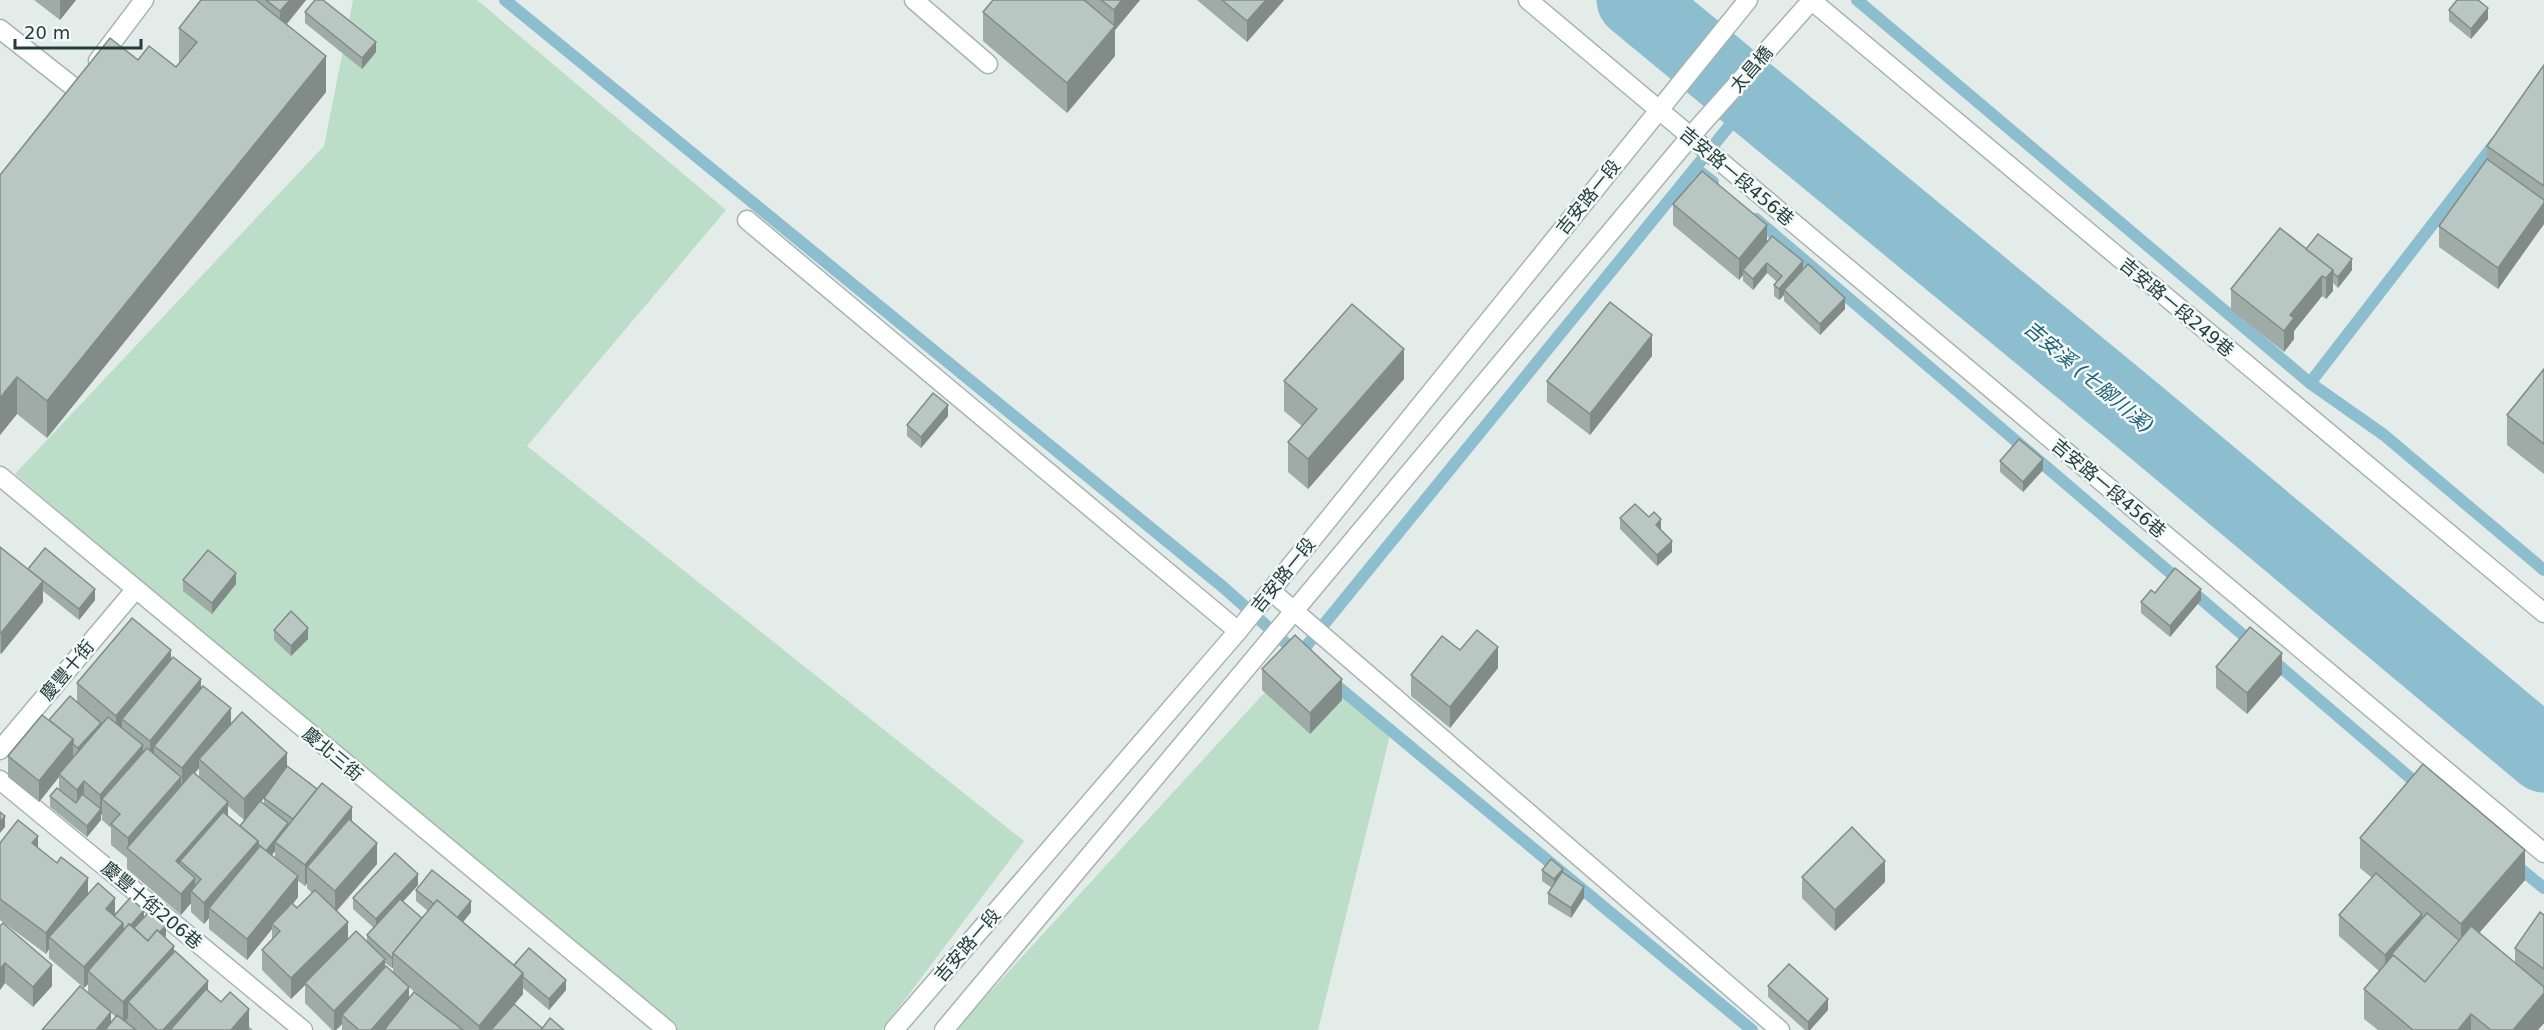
<svg xmlns="http://www.w3.org/2000/svg" width="2544" height="1030" font-family="'DejaVu Sans','Noto Sans TC',sans-serif">
<rect width="100%" height="100%" fill="#e3ece9"/>
<g fill="#bcddc8">
<path d="M353 0H477L726 210 527 446 1024 841 882 1030H670L15 474 324 146Z"/>
<path d="M1299 655 1391 731 1318 1030H955Z"/>
</g>
<g fill="none" stroke-linecap="round" stroke-linejoin="round">
<g stroke="#8dbecf" stroke-width="12">
<path d="M505 0 1223 587 1298 654"/>
<path d="M1857 0 2310 383 2384 435 2544 570"/>
<path d="M1695 168 1713 182"/>
<path d="M1756 219 2256 646"/>
<path d="M2310 383 2496 142"/>
<path d="M1299 655 1752 98"/>
<path d="M2269 657 2422 788"/>
<path d="M1330 680 1752 1030"/>
<path d="M2512 862 2544 888"/>
</g>
<path stroke="#8dbecf" stroke-width="75" d="M1634 0 2135 413 2544 755"/>
<defs>
<g id="minor">
<path d="M914 0 988 64"/>
<path d="M1528 0 2544 853"/>
<path d="M1811 0 2544 613"/>
<path d="M0 29 76 89"/>
<path d="M98 61 144 0"/>
<path d="M747 220 1238 631"/>
<path d="M0 476 667 1030"/>
<path d="M1271 591 1780 1030"/>
<path d="M0 750 135 590"/>
<path d="M0 780 303 1030"/>
<path d="M894 1030 1238 631 1748 0"/>
<path d="M944 1030 1690 137 1812 0"/>
</g>
</defs>
<use href="#minor" stroke="#a6b4b1" stroke-width="21"/>
<use href="#minor" stroke="#fff" stroke-width="18"/>
</g>
<g fill="#9eaba7" fill-rule="evenodd">
<path d="M34 0H76L60 20Z"/>
<path d="M201 0H306L287 24 326 92 47 438 17 414 0 435V175L138 60 176 67 179 64V28Z"/>
<path d="M993 0H1140L1115 30V56L1067 113 983 41V12Z"/>
<path d="M1197 0H1284L1247 42Z"/>
<path d="M2449 10 2488 19 2471 39 2449 21Z"/>
<path d="M305 12 376 52 362 69 305 23Z"/>
<path d="M2544 65V224L2498 289 2439 247V226L2487 159V146Z"/>
<path d="M1673 204 1767 242 1803 270 1845 309 1820 335 1784 301V295L1779 300 1774 296V285L1777 282 1767 273 1753 290 1743 281V275L1739 280 1673 225Z"/>
<path d="M2306 249 2352 270 2338 288 2333 283V291L2326 299 2322 296 2294 331V339L2284 352 2231 310V289Z"/>
<path d="M1652 356 1590 435 1547 402V381Z"/>
<path d="M2544 369V474L2507 445V415Z"/>
<path d="M1404 379 1308 489 1288 472V442L1302 426 1284 411V381Z"/>
<path d="M948 416 921 448 907 436V425Z"/>
<path d="M2000 461 2043 470 2023 492 2000 472Z"/>
<path d="M1649 517 1661 530 1672 552 1657 566 1620 529V518Z"/>
<path d="M0 547 28 570 95 600 79 620 43 591V602L1 654 0 653Z"/>
<path d="M183 580 236 584 212 614 183 591Z"/>
<path d="M2155 593 2201 600 2170 637 2141 613V602Z"/>
<path d="M274 630 308 639 291 656 274 640Z"/>
<path d="M1460 650 1498 668 1450 728 1411 696V675Z"/>
<path d="M171 660 201 688 231 724 287 767 352 821 377 864 337 911 348 940 367 942V935L374 928 353 909V898L418 885 403 902 422 918 428 911 416 901V890L471 912 463 922 514 965 566 990 549 1010 523 988V994L514 1004 542 1028 564 1030H342V1024L336 1030H332L305 1003V985L291 999 262 970V950L272 940V929L247 960 209 929V918L204 924 191 912V903L181 915 127 869V858L111 845V828L102 820V814L101 815V820L87 837 50 807V796L59 789V777L39 802 8 777V756L49 720 77 702V683ZM199 768V777L195 773ZM264 798V805L261 802ZM228 806 244 820 240 826 228 816ZM275 851V858L272 855ZM298 881 305 886 307 883V888L312 893 297 908 293 904 298 897ZM385 963 392 968 393 967V973L385 967ZM409 987 418 995 409 999Z"/>
<path d="M2216 667 2282 674 2247 714 2216 688Z"/>
<path d="M1262 669 1342 700 1310 734 1262 690Z"/>
<path d="M2360 838 2525 880 2479 933 2515 963V948L2544 915V1023L2538 1030H2378L2364 1019V989L2379 971 2339 936V915L2372 878 2360 868Z"/>
<path d="M0 843 38 848 88 894 115 915 144 917 166 936 165 937 174 952 208 990 253 1030H42L88 992V984L84 988 49 958V949L46 954 0 920ZM111 1013 116 1017 111 1022Z"/>
<path d="M1542 870 1563 873 1584 898 1571 918 1548 904V893L1552 888 1542 881Z"/>
<path d="M1802 877 1885 882 1835 931 1802 898Z"/>
<path d="M0 926 52 986 33 1007 5 983 0 990Z"/>
<path d="M1768 986 1828 1010 1810 1030H1805L1768 997Z"/>
</g>
<g fill="#818b88">
<path d="M60 0H76L60 20Z"/>
<path d="M290 0H306L280 32V11Z"/>
<path d="M1122 0H1140L1115 30V56L1067 113V83L1114 28V10Z"/>
<path d="M1266 0H1284L1247 42V21Z"/>
<path d="M2488 8V19L2471 39V29Z"/>
<path d="M376 42V52L362 69V58Z"/>
<path d="M326 56V92L47 438V401Z"/>
<path d="M2544 203V224L2498 289V268Z"/>
<path d="M1767 225V246L1743 270V275L1739 280V259Z"/>
<path d="M2352 259V270L2338 288V277Z"/>
<path d="M1803 261V272L1784 290V295L1779 300V289Z"/>
<path d="M1767 263V273L1753 290V279Z"/>
<path d="M2333 270V291L2326 299V278Z"/>
<path d="M2322 276V296L2294 331V339L2284 352V331L2290 315Z"/>
<path d="M1845 298V309L1820 335V324Z"/>
<path d="M1652 335V356L1590 435V414Z"/>
<path d="M1404 349V379L1308 489V459Z"/>
<path d="M17 377V414L0 435V398Z"/>
<path d="M948 405V416L921 448V437Z"/>
<path d="M2043 459V470L2023 492V482Z"/>
<path d="M1661 519V530L1656 525Z"/>
<path d="M1672 541V552L1657 566V555Z"/>
<path d="M236 573V584L212 614V603Z"/>
<path d="M43 581V602L1 654V633Z"/>
<path d="M95 589V600L79 620V609Z"/>
<path d="M2201 589V600L2170 637V626Z"/>
<path d="M308 628V639L291 656V646Z"/>
<path d="M1498 647V668L1450 728V707Z"/>
<path d="M171 650V671L122 719V729L116 737V716Z"/>
<path d="M2282 653V674L2247 714V693Z"/>
<path d="M201 679V700L154 746V757L150 762V741Z"/>
<path d="M1342 679V700L1310 734V713Z"/>
<path d="M231 708V729L199 759V768L182 789V768Z"/>
<path d="M101 723V733L78 759V748Z"/>
<path d="M73 739V760L59 774V777L39 802V781Z"/>
<path d="M143 745V766L102 799V814L101 815V820L87 837V826L100 810V795Z"/>
<path d="M287 753V773L244 820V799Z"/>
<path d="M181 777V798L128 849V838Z"/>
<path d="M84 781V802L77 811V790Z"/>
<path d="M228 802V823L180 861V878L176 861Z"/>
<path d="M352 807V828L307 867V883L305 886V865Z"/>
<path d="M5 816V827L0 833V822Z"/>
<path d="M288 823V834L275 842V851L266 862V851Z"/>
<path d="M38 836V857L32 843Z"/>
<path d="M258 841V862L209 908V918L204 924V903Z"/>
<path d="M377 843V864L335 912V891Z"/>
<path d="M2525 850V880L2461 954V924Z"/>
<path d="M1885 861V882L1835 931V910Z"/>
<path d="M1563 869V880L1554 890V879Z"/>
<path d="M418 874V885L376 930V919Z"/>
<path d="M298 876V897L275 926 272 924V929L247 960V939Z"/>
<path d="M88 878V899L49 937V949L46 954V933Z"/>
<path d="M195 878V895L191 891V903L181 915V894Z"/>
<path d="M1584 887V898L1571 918V908Z"/>
<path d="M115 898V919L106 909Z"/>
<path d="M471 901V912L455 932V921Z"/>
<path d="M144 910V921L134 933 126 931Z"/>
<path d="M2422 914V935L2390 956V970L2385 976V955Z"/>
<path d="M348 922V942L305 983V985L291 999V978Z"/>
<path d="M123 923V944L88 971V984L84 988V967Z"/>
<path d="M166 925V936L148 956V945Z"/>
<path d="M174 946V966L128 1002V1018L123 1023V1002Z"/>
<path d="M393 956V967L392 968V958Z"/>
<path d="M385 959V980L342 1015V1024L336 1030H334V1011Z"/>
<path d="M5 963V983L0 990V969Z"/>
<path d="M52 965V986L33 1007V987Z"/>
<path d="M523 973V994L493 1030H479V1026Z"/>
<path d="M566 980V990L549 1010V999Z"/>
<path d="M208 981V1002L182 1030H163Z"/>
<path d="M409 987V1008L389 1030H371Z"/>
<path d="M2544 993V1023L2538 1030H2513Z"/>
<path d="M1828 999V1010L1810 1030H1808V1022Z"/>
<path d="M249 1009V1030H231Z"/>
<path d="M111 1012V1030H96Z"/>
<path d="M2471 1014V1030H2458Z"/>
</g>
<g fill="#b8c7c2" stroke="#818b88" stroke-width="1.5">
<path d="M201 0H256L326 56 47 401 17 377 0 398V175L110 38 138 60 149 46 176 67 197 42 179 28Z"/>
<path d="M266 0H290L280 11Z"/>
<path d="M315 0H323L376 42 362 58 305 12Z"/>
<path d="M993 0H1084L1115 26 1067 83 983 12Z"/>
<path d="M1101 0H1122L1114 10Z"/>
<path d="M1222 0H1266L1247 21Z"/>
<path d="M2457 0H2478L2488 8 2471 29 2449 10Z"/>
<path d="M2544 65V186L2487 146Z"/>
<path d="M2487 159 2544 200V203L2498 268 2439 226Z"/>
<path d="M1702 171 1767 225 1739 259 1673 204Z"/>
<path d="M2280 228 2333 270 2326 278 2322 276 2290 315 2294 318 2284 331 2231 289Z"/>
<path d="M2318 234 2352 259 2338 277 2333 273V270L2306 249Z"/>
<path d="M1772 236 1803 261 1779 289 1774 285 1782 276 1767 263 1753 279 1743 270Z"/>
<path d="M1808 264 1845 298 1820 324 1784 290Z"/>
<path d="M1610 302 1652 335 1590 414 1547 381Z"/>
<path d="M1352 304 1404 349 1308 459 1288 442 1317 409 1284 381Z"/>
<path d="M2544 369V444L2507 415Z"/>
<path d="M933 393 948 405 921 437 907 425Z"/>
<path d="M2019 439 2043 459 2023 482 2000 461Z"/>
<path d="M1635 504 1649 517 1654 512 1661 519 1656 525 1672 541 1657 555 1620 518Z"/>
<path d="M0 547 43 581 1 633H0Z"/>
<path d="M45 548 95 589 79 609 28 569Z"/>
<path d="M208 550 236 573 212 603 183 580Z"/>
<path d="M2175 568 2201 589 2170 626 2141 602 2151 590 2155 593Z"/>
<path d="M291 611 308 628 291 646 274 630Z"/>
<path d="M132 618 171 650 116 716 77 683Z"/>
<path d="M2250 627 2282 653 2247 693 2216 667Z"/>
<path d="M1477 630 1498 647 1450 707 1411 675 1442 636 1460 650Z"/>
<path d="M1295 635 1342 679 1310 713 1262 669Z"/>
<path d="M173 657 201 679 150 741 122 719Z"/>
<path d="M203 686 231 708 182 768 154 746Z"/>
<path d="M70 696 101 723 78 748 73 744V739L49 720Z"/>
<path d="M242 712 287 753 244 799 199 759Z"/>
<path d="M42 715 73 739 39 781 8 756Z"/>
<path d="M108 717 143 745 100 795 84 781 77 790 59 774Z"/>
<path d="M147 748 181 777 128 838 111 824 120 814 102 799Z"/>
<path d="M2423 764 2525 850 2461 924 2360 838Z"/>
<path d="M287 766 317 789 293 819 264 798Z"/>
<path d="M193 772 228 802 176 861 195 878 181 894 127 848Z"/>
<path d="M322 783 352 807 305 865 275 842Z"/>
<path d="M57 788 76 803 82 794 101 809 87 826 50 796Z"/>
<path d="M260 801 288 823 266 851 258 844V841L240 826Z"/>
<path d="M0 812 5 816 0 822Z"/>
<path d="M223 812 258 841 204 903 191 891 201 879 180 861Z"/>
<path d="M349 819 377 843 335 891 307 867Z"/>
<path d="M18 820 38 836 32 843 57 863 61 857 88 878 46 933 0 899V843Z"/>
<path d="M1852 827 1885 861 1835 910 1802 877Z"/>
<path d="M260 846 298 876 247 939 209 908Z"/>
<path d="M395 853 418 874 376 919 353 898Z"/>
<path d="M1551 859 1563 869 1554 879 1542 870Z"/>
<path d="M432 870 471 901 457 918 437 900 434 904 416 890Z"/>
<path d="M1562 872 1584 887 1571 908 1548 893Z"/>
<path d="M2376 873 2422 914 2385 955 2339 915Z"/>
<path d="M98 883 115 898 106 909 123 923 84 967 49 937Z"/>
<path d="M315 890 348 922 291 978 262 950 280 931 272 924 292 903 297 908Z"/>
<path d="M130 898 144 910 131 925 129 924 124 930 123 929V923L114 916Z"/>
<path d="M400 899 422 918 393 953V956L392 958 367 935Z"/>
<path d="M437 900 523 973 479 1026 393 953Z"/>
<path d="M150 911 166 925 160 932 157 930 148 941 134 928Z"/>
<path d="M2540 912 2544 915V969L2515 948Z"/>
<path d="M2427 913 2460 941 2425 982 2393 955 2391 957 2390 956Z"/>
<path d="M3 923 52 965 33 987 5 963 0 969V926Z"/>
<path d="M129 924 148 941 157 930 174 946 123 1002 88 971Z"/>
<path d="M2471 926 2544 987V993L2513 1030H2491L2471 1014 2458 1030H2413L2364 989 2393 955 2425 982Z"/>
<path d="M356 931 385 959 334 1011 305 983Z"/>
<path d="M529 948 566 980 549 999 523 977V973L514 965Z"/>
<path d="M175 951 208 981 163 1030H157L128 1002Z"/>
<path d="M1789 964 1828 999 1808 1022 1768 986Z"/>
<path d="M386 966 409 987 371 1030H359L342 1015Z"/>
<path d="M80 986 111 1012 96 1030H42Z"/>
<path d="M206 989 221 1002 230 992 249 1009 231 1030H170Z"/>
<path d="M414 992 463 1030H384Z"/>
<path d="M514 1004 542 1028 541 1030H491Z"/>
<path d="M117 1015 136 1030H105Z"/>
<path d="M550 1018 564 1030H541Z"/>
</g>
<g text-anchor="middle" dominant-baseline="central" stroke-width="5" stroke-linejoin="round" paint-order="stroke">
<g font-size="18" fill="#233d39" stroke="#f3f9f7">
<text transform="translate(1751 69) rotate(-49)">太昌橋</text>
<text transform="translate(1737 176) rotate(40)">吉安路一段456巷</text>
<text transform="translate(1588 197) rotate(-51)">吉安路一段</text>
<text transform="translate(2177 307) rotate(40)">吉安路一段249巷</text>
<text transform="translate(2109 488) rotate(40)">吉安路一段456巷</text>
<text transform="translate(1283 575) rotate(-51)">吉安路一段</text>
<text transform="translate(67 670) rotate(-50)">慶豐十街</text>
<text transform="translate(333 754) rotate(40)">慶北三街</text>
<text transform="translate(152 905) rotate(40)">慶豐十街206巷</text>
<text transform="translate(967 945) rotate(-49)">吉安路一段</text>
</g>
<g font-size="20" font-style="italic" fill="#1f5f77" stroke="#f3f9f7">
<text transform="translate(2089 377) rotate(40)">吉安溪 (七腳川溪)</text>
</g>
</g>
<path d="M15 39v9h126v-9" fill="none" stroke="#233d39" stroke-width="3"/>
<text x="24" y="39" font-size="18" fill="#233d39" stroke="#f3f9f7" stroke-width="4.5" paint-order="stroke">20 m</text>
</svg>
